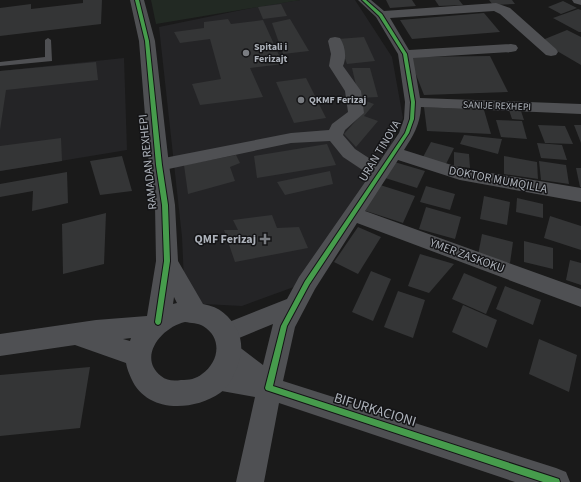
<svg xmlns="http://www.w3.org/2000/svg" width="581" height="482" font-family="'Source Sans 3',sans-serif">
<rect width="100%" height="100%" fill="#1a1a1a"/>
<g fill="#242426">
<path d="M300 0H355L392 57 403 118 386 158 313 280 242 306 185 303 182 237 159 27 266 5Z"/>
<path d="M124 58 127 150 0 171V71Z"/>
</g>
<path fill="#222923" d="M151 0H300L156 24Z"/>
<g fill="#343536">
<path d="M83 0H102L101 24 0 36V8L31 4V9L83 3Z"/>
<path d="M386 0H412L416 6 390 8Z"/>
<path d="M435 0H459L463 5 439 6Z"/>
<path d="M489 0H512L515 4 493 5Z"/>
<path d="M563 1 577 8 561 14 548 7Z"/>
<path d="M281 4 287 16 263 19 258 7Z"/>
<path d="M578 9 581 10V32H579L553 18Z"/>
<path d="M484 13 500 32 412 39 400 20Z"/>
<path d="M228 19 231 24 263 20 283 64 250 68 263 97 200 105 192 84 221 79 210 39 180 43 174 32 204 28V22Z"/>
<path d="M290 19 309 51 283 54 272 23Z"/>
<path d="M567 30 581 37V65L540 41Z"/>
<path d="M364 37 375 61 347 64 338 39Z"/>
<path d="M490 56 508 92 424 95 409 57Z"/>
<path d="M96 62 98 80 6 90 0 130V71Z"/>
<path d="M352 68H370L378 97 359 98Z"/>
<path d="M306 78 326 118 294 123 276 82Z"/>
<path d="M363 100 374 104 364 116 378 121 356 147 344 134 360 116Z"/>
<path d="M424 107 484 110 491 134 427 131Z"/>
<path d="M509 110 521 111 524 120 512 119Z"/>
<path d="M496 120 522 121 527 139 501 137Z"/>
<path d="M538 125 565 126 573 144 545 143Z"/>
<path d="M574 125H581V143Z"/>
<path d="M464 135 502 139 498 154 460 144Z"/>
<path d="M61 138 62 161 0 171V146Z"/>
<path d="M431 142 454 148 445 166 422 159Z"/>
<path d="M537 143 562 145 567 160 541 158Z"/>
<path d="M327 144 336 165 257 178 254 156Z"/>
<path d="M454 152 469 154 470 168 454 166Z"/>
<path d="M236 155 240 163 230 167 235 181 188 194 184 165Z"/>
<path d="M122 156 132 191 100 195 90 161Z"/>
<path d="M504 156 537 162 538 179 504 174Z"/>
<path d="M391 161 425 171 417 188 382 177Z"/>
<path d="M539 161 566 165 569 184 541 180Z"/>
<path d="M576 168H581V187H580Z"/>
<path d="M330 171 333 184 285 195 277 182Z"/>
<path d="M67 172 68 203 32 211 33 191 0 197V184Z"/>
<path d="M377 184 415 196 403 223 363 210Z"/>
<path d="M426 186 455 194 450 210 420 202Z"/>
<path d="M484 196 510 202 507 225 480 219Z"/>
<path d="M517 198 543 204V218L516 212Z"/>
<path d="M426 207 461 217 455 239 419 229Z"/>
<path d="M106 213 104 264 63 274 62 224Z"/>
<path d="M272 215 277 228 299 227 308 248 235 262 224 230H238L233 220Z"/>
<path d="M550 216 581 226V250L544 238Z"/>
<path d="M358 227 381 237 358 274 334 262Z"/>
<path d="M482 234 513 242 510 263 478 255Z"/>
<path d="M524 241 553 248V269L524 262Z"/>
<path d="M420 254 454 264 429 293 408 286Z"/>
<path d="M570 260 581 263V285L566 280Z"/>
<path d="M371 271 391 279 373 321 352 312Z"/>
<path d="M464 273 497 287 486 314 452 299Z"/>
<path d="M505 286 541 300 533 325 496 309Z"/>
<path d="M398 291 425 300 413 338 384 327Z"/>
<path d="M463 305 497 320 487 348 452 332Z"/>
<path d="M539 339 577 355 569 392 529 374Z"/>
<path d="M90 367 80 428 0 436V375Z"/>
</g>
<g fill="none" stroke-linecap="round" stroke-linejoin="round">
<path fill="#4f5053" fill-rule="evenodd" d="M48 38 51 40 52 61 0 66V62L45 57V40Z"/>
<g fill="#4f5053" fill-rule="evenodd">
<path d="M358 0H371L384 11 496 3 510 8 556 49 558 52 556 55 551 56 546 55 500 14 494 11 390 18 409 50 511 44 516 45 518 48 516 51 511 52 413 58 420 98 581 104V114L421 107C420 125 413 136 404 150L461 168 581 188V202L460 180 398 160 365 211 581 289V307L357 223 315 289 295 327 283 381 556 468 566 472 570 482H515L279 403 264 482H236L255 397 216 390 207 387 204 379 207 371 216 368 233 370 222 362 218 354 222 346 230 343 238 346 263 365 273 324 227 343 219 340 216 333 219 326 287 299 299 277 370 175 343 157 330 141 291 143 159 171 153 169 150 165 153 161 159 159 291 133 329 130 332 124 348 112 345 91 329 66 331 54 328 41 330 38 335 37 340 38C345 46 347 57 343 66L361 91 364 113 345 130 343 135 355 149 378 164 399 133 404 119 405 102 398 54 376 17Z"/>
<path d="M572 0H581V5L574 3Z"/>
</g>
<path fill="#4f5053" fill-rule="evenodd" d="M130 0H144L155 41 169 165 175 205 178 261 203 304C220 307 230 316 237 330 243 342 242 353 238 365 234 375 229 387 220 393 192 412 146 413 131 378 129 373 127 369 126 363L75 345 0 356V334L96 320 147 316 156 261 155 205 149 165 139 41ZM174 297 177 303 173 304ZM185 322C191 323 198 323 203 326 223 338 219 362 202 374 196 379 189 380 181 380 174 381 167 381 161 376 137 357 162 327 185 322ZM131 338 130 341 123 339Z"/>
<defs>
<g id="cycleway">
<path d="M135 0H139L149 41 162 165 168 205 170 261 161 322 160 324 158 325 156 324 155 322 164 261 162 205 156 165 145 41Z"/>
<path d="M362 0H366L382 14 407 54 415 102 414 119 409 133 309 285 287 326 273 386 556 478 559 479 560 482H543L269 391 266 390 265 388 281 326 305 281 405 133 410 119 411 102 403 54 379 16Z"/>
</g>
</defs>
<use href="#cycleway" stroke="#141416" stroke-width="2"/>
<use href="#cycleway" fill="#469c4c" fill-rule="evenodd"/>
</g>
<g fill="#7a7d82" stroke="#141416" stroke-width="1.5">
<circle cx="246" cy="53" r="4"/>
<circle cx="301" cy="100" r="4"/>
<path d="M263 233h4v4h4v4h-4v4h-4v-4h-4v-4h4z"/>
</g>
<g text-anchor="middle" dominant-baseline="central" stroke-width="3" stroke-linejoin="round" paint-order="stroke">
<g font-size="10" font-weight="bold" fill="#adb2ba" stroke="#141416" text-anchor="start">
<text x="254" y="47">Spitali i<tspan x="254" dy="12">Ferizajt</tspan></text>
<text x="309" y="100">QKMF Ferizaj</text>
</g>
<g font-size="10" fill="#adb2ba" stroke="#141416">
<text transform="translate(497 106) rotate(2)">SANIJE REXHEPI</text>
</g>
<g font-size="12" fill="#adb2ba" stroke="#141416">
<text transform="translate(380 151) rotate(-59)">URAN TINOVA</text>
<text transform="translate(148 162) rotate(-96)">RAMADAN REXHEPI</text>
<text transform="translate(498 180) rotate(11)">DOKTOR MUMQILLA</text>
<text transform="translate(467 256) rotate(20)">YMER ZASKOKU</text>
</g>
<g font-size="12" font-weight="bold" fill="#adb2ba" stroke="#141416" text-anchor="end">
<text x="256" y="239">QMF Ferizaj</text>
</g>
<g font-size="14" fill="#adb2ba" stroke="#141416">
<text transform="translate(375 410) rotate(17)">BIFURKACIONI</text>
</g>
</g>
</svg>
